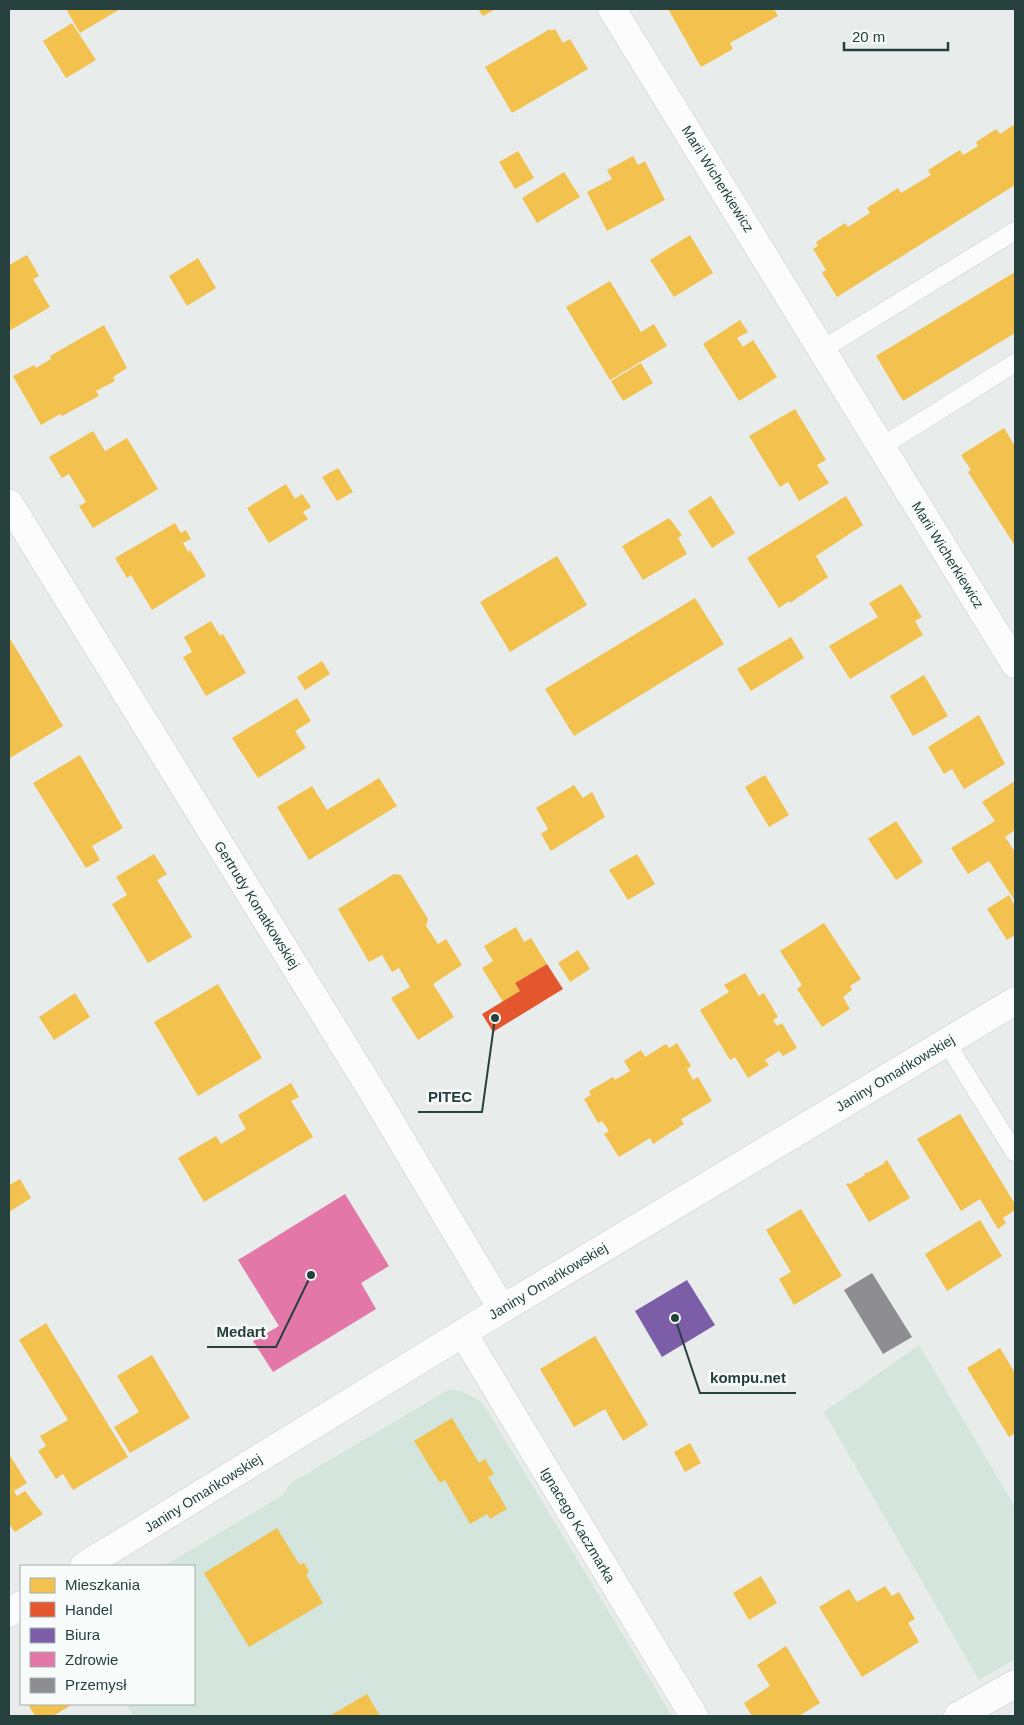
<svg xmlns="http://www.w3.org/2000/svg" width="1024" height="1725" font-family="Arial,sans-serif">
<rect width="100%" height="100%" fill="#e8edeb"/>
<g fill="#d3e5dc">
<path d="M919 1345 1015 1507V1659L979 1680 824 1412Z"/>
<path d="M448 1390 462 1391 482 1402 672 1716H134L126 1704H194V1566H164L283 1495 291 1483Z"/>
</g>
<g fill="#f2c14e">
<path d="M66 9H120L80 33Z"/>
<path d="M478 9H496L483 16Z"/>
<path d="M668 9H774L778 16 730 43 733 49 701 67Z"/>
<path d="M72 23 96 60 66 78 43 41Z"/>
<path d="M550 29 551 31 555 29 563 43 570 39 588 69 512 113 485 67Z"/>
<path d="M1015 124V185L837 297 822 273 826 270 813 249 818 246 816 242 845 223 848 227 870 213 867 208 898 188 901 193 931 175 928 170 960 150 963 155 978 146 976 142 996 129 1000 134Z"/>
<path d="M518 151 534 178 515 189 499 162Z"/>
<path d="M633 156 638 165 645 161 665 200 607 231 587 192 612 179 607 170Z"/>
<path d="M564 172 580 197 537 223 522 198Z"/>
<path d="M690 235 713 273 674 297 650 260Z"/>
<path d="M27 255 39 276 33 279 50 307 9 331V265Z"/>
<path d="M198 258 216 288 187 306 169 276Z"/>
<path d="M1015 272V333L903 401 876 356Z"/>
<path d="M610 281 641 332 654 324 667 346 610 380 566 307Z"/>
<path d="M740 320 748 332 737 338 743 347 753 340 777 377 739 401 703 344Z"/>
<path d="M104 325 127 368 113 377 115 381 96 391 99 396 62 416 60 414 41 425 13 376 34 365 36 368 51 359 50 356Z"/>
<path d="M641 363 653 383 623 401 611 381Z"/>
<path d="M795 409 826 460 817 465 829 483 799 501 788 482 780 487 749 436Z"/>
<path d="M1004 428 1015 446V546L968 472 971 470 961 455Z"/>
<path d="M93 431 105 451 127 438 158 489 93 528 79 506 86 502 69 474 62 478 49 457Z"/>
<path d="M338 468 353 492 337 501 322 477Z"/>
<path d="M286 484 295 499 302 494 311 507 303 512 308 519 269 543 247 508Z"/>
<path d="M711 496 735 533 712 548 688 511Z"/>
<path d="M846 496 863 525 816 556 828 577 790 603 789 601 779 608 747 558Z"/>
<path d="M669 518 682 535 678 538 687 554 643 580 622 546Z"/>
<path d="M175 523 181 533 186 530 191 539 183 543 188 552 190 550 206 576 152 610 131 575 127 578 115 558Z"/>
<path d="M557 556 587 605 510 652 480 602Z"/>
<path d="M901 584 922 617 915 621 923 635 850 679 829 646 878 617 869 603Z"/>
<path d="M695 598 724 644 574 736 545 689Z"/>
<path d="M211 621 220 636 223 634 246 673 206 696 183 657 192 652 184 637Z"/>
<path d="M9 637 63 726 10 758 9 756Z"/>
<path d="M791 637 804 658 751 691 737 669Z"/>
<path d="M322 661 330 674 305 690 297 677Z"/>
<path d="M924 675 948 716 913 736 890 696Z"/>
<path d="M297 698 311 721 295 731 306 748 258 778 232 738Z"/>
<path d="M979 715 1005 764 964 789 952 769 944 774 928 747Z"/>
<path d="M80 755 123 828 92 846 100 860 86 868 33 783Z"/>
<path d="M765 775 789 815 769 827 745 787Z"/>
<path d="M379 778 397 806 309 860 277 807 312 786 327 810Z"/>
<path d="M1015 781V830L1005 837 1015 852V901L989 861 968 874 951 848 995 821 982 802Z"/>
<path d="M574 785 583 798 592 792 605 817 551 851 541 834 548 829 536 808Z"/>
<path d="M896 821 923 862 896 880 868 839Z"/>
<path d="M154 854 167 874 157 880 192 937 148 963 112 904 127 895 116 877Z"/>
<path d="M637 854 655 884 628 900 609 870Z"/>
<path d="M394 874 401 875 428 919 426 926 438 944 446 939 462 965 433 984 454 1017 418 1040 391 998 410 987 399 968 392 972 382 955 369 962 338 909Z"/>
<path d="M1009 895 1015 906V935L1007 940 987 909Z"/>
<path d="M824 923 861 979 850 986 852 990 843 997 850 1009 822 1027 797 989 802 985 780 951Z"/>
<path d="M516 927 524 942 531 938 547 964 515 983 520 991 503 1002 482 968 493 961 484 946Z"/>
<path d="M578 950 590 969 570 982 558 963Z"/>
<path d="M745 973 759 996 764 993 778 1017 773 1020 777 1026 782 1023 797 1048 783 1056 779 1051 765 1060 769 1065 748 1078 735 1057 730 1060 700 1010 729 992 724 985Z"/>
<path d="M218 984 262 1058 198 1096 154 1022Z"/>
<path d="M75 993 90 1017 54 1040 39 1017Z"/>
<path d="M677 1043 691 1066 687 1069 693 1080 698 1077 712 1101 681 1119 684 1124 653 1144 650 1138 619 1157 604 1134 609 1131 602 1121 598 1123 584 1099 591 1095 589 1091 613 1077 615 1080 630 1071 624 1061 641 1050 645 1057 666 1044 669 1048Z"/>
<path d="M291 1083 299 1097 291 1101 313 1137 204 1202 178 1158 216 1136 221 1144 246 1129 238 1115Z"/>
<path d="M960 1114 1015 1204V1210L1003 1218 1006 1223 998 1229 980 1199 961 1211 917 1139Z"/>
<path d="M887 1160 910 1198 869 1222 846 1184 848 1183 850 1184 865 1175 864 1174 866 1172 867 1173 885 1163 884 1162Z"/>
<path d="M20 1179 31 1198 9 1212V1185Z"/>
<path d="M801 1209 842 1276 794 1305 779 1279 791 1272 766 1230Z"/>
<path d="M980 1220 1002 1256 947 1291 925 1254Z"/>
<path d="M46 1323 128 1457 73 1490 63 1474 56 1479 38 1451 46 1446 40 1436 68 1420 19 1340Z"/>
<path d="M595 1336 648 1425 623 1441 605 1409 574 1427 540 1369Z"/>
<path d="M1000 1348 1015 1373V1433L1009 1437 967 1368Z"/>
<path d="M152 1355 190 1418 130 1453 114 1427 139 1412 117 1376Z"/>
<path d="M452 1418 479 1463 485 1459 494 1474 488 1477 507 1509 490 1519 487 1514 470 1524 445 1480 440 1483 414 1441Z"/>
<path d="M690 1443 701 1463 685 1472 674 1452Z"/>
<path d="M9 1454 27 1483 14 1491 17 1496 25 1491 43 1514 15 1532 9 1524Z"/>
<path d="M277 1528 299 1564 304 1563 309 1571 306 1575 323 1603 249 1647 204 1573Z"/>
<path d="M761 1576 777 1603 749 1620 733 1593Z"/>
<path d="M885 1586 892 1596 899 1592 915 1619 908 1623 919 1642 862 1677 819 1607 849 1589 857 1602Z"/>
<path d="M786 1646 820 1703 799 1716H752L744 1703 770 1686 757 1665Z"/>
<path d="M367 1694 380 1716H329L338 1711Z"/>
<path d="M28 1704H73L53 1716H35Z"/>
</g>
<path fill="#e4572e" d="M547 964 563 989 493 1032 482 1014 520 991 515 983Z"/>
<path fill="#7b5ea7" d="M687 1280 715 1325 662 1357 635 1311Z"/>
<path fill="#e377a8" d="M345 1194 389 1266 361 1283 376 1309 273 1372 253 1341 279 1326 238 1260Z"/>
<path fill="#8d8d92" d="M872 1273 912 1337 883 1354 844 1290Z"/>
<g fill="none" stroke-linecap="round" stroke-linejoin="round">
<defs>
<g id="lane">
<path d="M823 349 1015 231"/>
<path d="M881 447 1015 363"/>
<path d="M946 1042 1015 1153"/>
</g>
<g id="street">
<path d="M612 9 1015 664"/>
<path d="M9 503 372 1091 502 1309"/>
<path d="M463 1333 694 1716"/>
<path d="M958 1716 1015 1684"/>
</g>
<g id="secondary">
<path d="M84 1566 502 1309 1015 1001"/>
<path d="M9 1613 21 1605"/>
</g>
</defs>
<use href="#lane" stroke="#c5cac8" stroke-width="19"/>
<use href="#street" stroke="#c5cac8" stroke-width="29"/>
<use href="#secondary" stroke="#c4cac8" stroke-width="29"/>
<use href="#lane" stroke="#fcfcfc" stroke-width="18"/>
<use href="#street" stroke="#fcfcfc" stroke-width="28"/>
<use href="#secondary" stroke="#fcfcfc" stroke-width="28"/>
</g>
<g text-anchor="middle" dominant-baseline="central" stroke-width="5" stroke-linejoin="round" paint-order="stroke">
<g font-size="14" fill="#26403e" stroke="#f7fbfa">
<text transform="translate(718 179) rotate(58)">Marii Wicherkiewicz</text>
<text transform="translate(948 555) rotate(58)">Marii Wicherkiewicz</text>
<text transform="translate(257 905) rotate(58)">Gertrudy Konatkowskiej</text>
<text transform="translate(895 1073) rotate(-31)">Janiny Omańkowskiej</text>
<text transform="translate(548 1281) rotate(-31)">Janiny Omańkowskiej</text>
<text transform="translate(203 1493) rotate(-32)">Janiny Omańkowskiej</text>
<text transform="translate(578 1525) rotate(59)">Ignacego Kaczmarka</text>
</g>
</g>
<path fill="none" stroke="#26403e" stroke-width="2" d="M495 1018L482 1112H418M311 1275L276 1347H207M675 1318L700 1393H796"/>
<g fill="#26403e" stroke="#f7fbfa" stroke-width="2">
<circle cx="495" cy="1018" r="5"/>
<circle cx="311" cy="1275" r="5"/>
<circle cx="675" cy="1318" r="5"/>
</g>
<g font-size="15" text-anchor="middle" font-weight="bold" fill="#26403e" stroke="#f7fbfa" stroke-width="5" stroke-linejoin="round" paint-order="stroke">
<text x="450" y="1102">PITEC</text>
<text x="241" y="1337">Medart</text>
<text x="748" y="1383">kompu.net</text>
</g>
<rect width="1024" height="1725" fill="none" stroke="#26403e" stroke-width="20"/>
<rect x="20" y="1565" width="175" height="140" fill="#f7fbfa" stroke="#a3b0af"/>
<rect x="30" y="1578" width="25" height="15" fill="#f2c14e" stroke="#a3b0af"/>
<text x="65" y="1590" font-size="15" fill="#26403e">Mieszkania</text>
<rect x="30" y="1602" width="25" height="15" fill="#e4572e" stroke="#a3b0af"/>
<text x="65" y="1615" font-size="15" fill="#26403e">Handel</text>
<rect x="30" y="1628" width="25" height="15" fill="#7b5ea7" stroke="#a3b0af"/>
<text x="65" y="1640" font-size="15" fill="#26403e">Biura</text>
<rect x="30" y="1652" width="25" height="15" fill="#e377a8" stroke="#a3b0af"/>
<text x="65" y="1665" font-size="15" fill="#26403e">Zdrowie</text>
<rect x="30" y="1678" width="25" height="15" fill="#8d8d92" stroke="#a3b0af"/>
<text x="65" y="1690" font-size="15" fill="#26403e">Przemysł</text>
<path d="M844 42v8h104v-8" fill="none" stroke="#26403e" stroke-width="2.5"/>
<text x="852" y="42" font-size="15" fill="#26403e" stroke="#f7fbfa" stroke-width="4" paint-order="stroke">20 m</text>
</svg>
